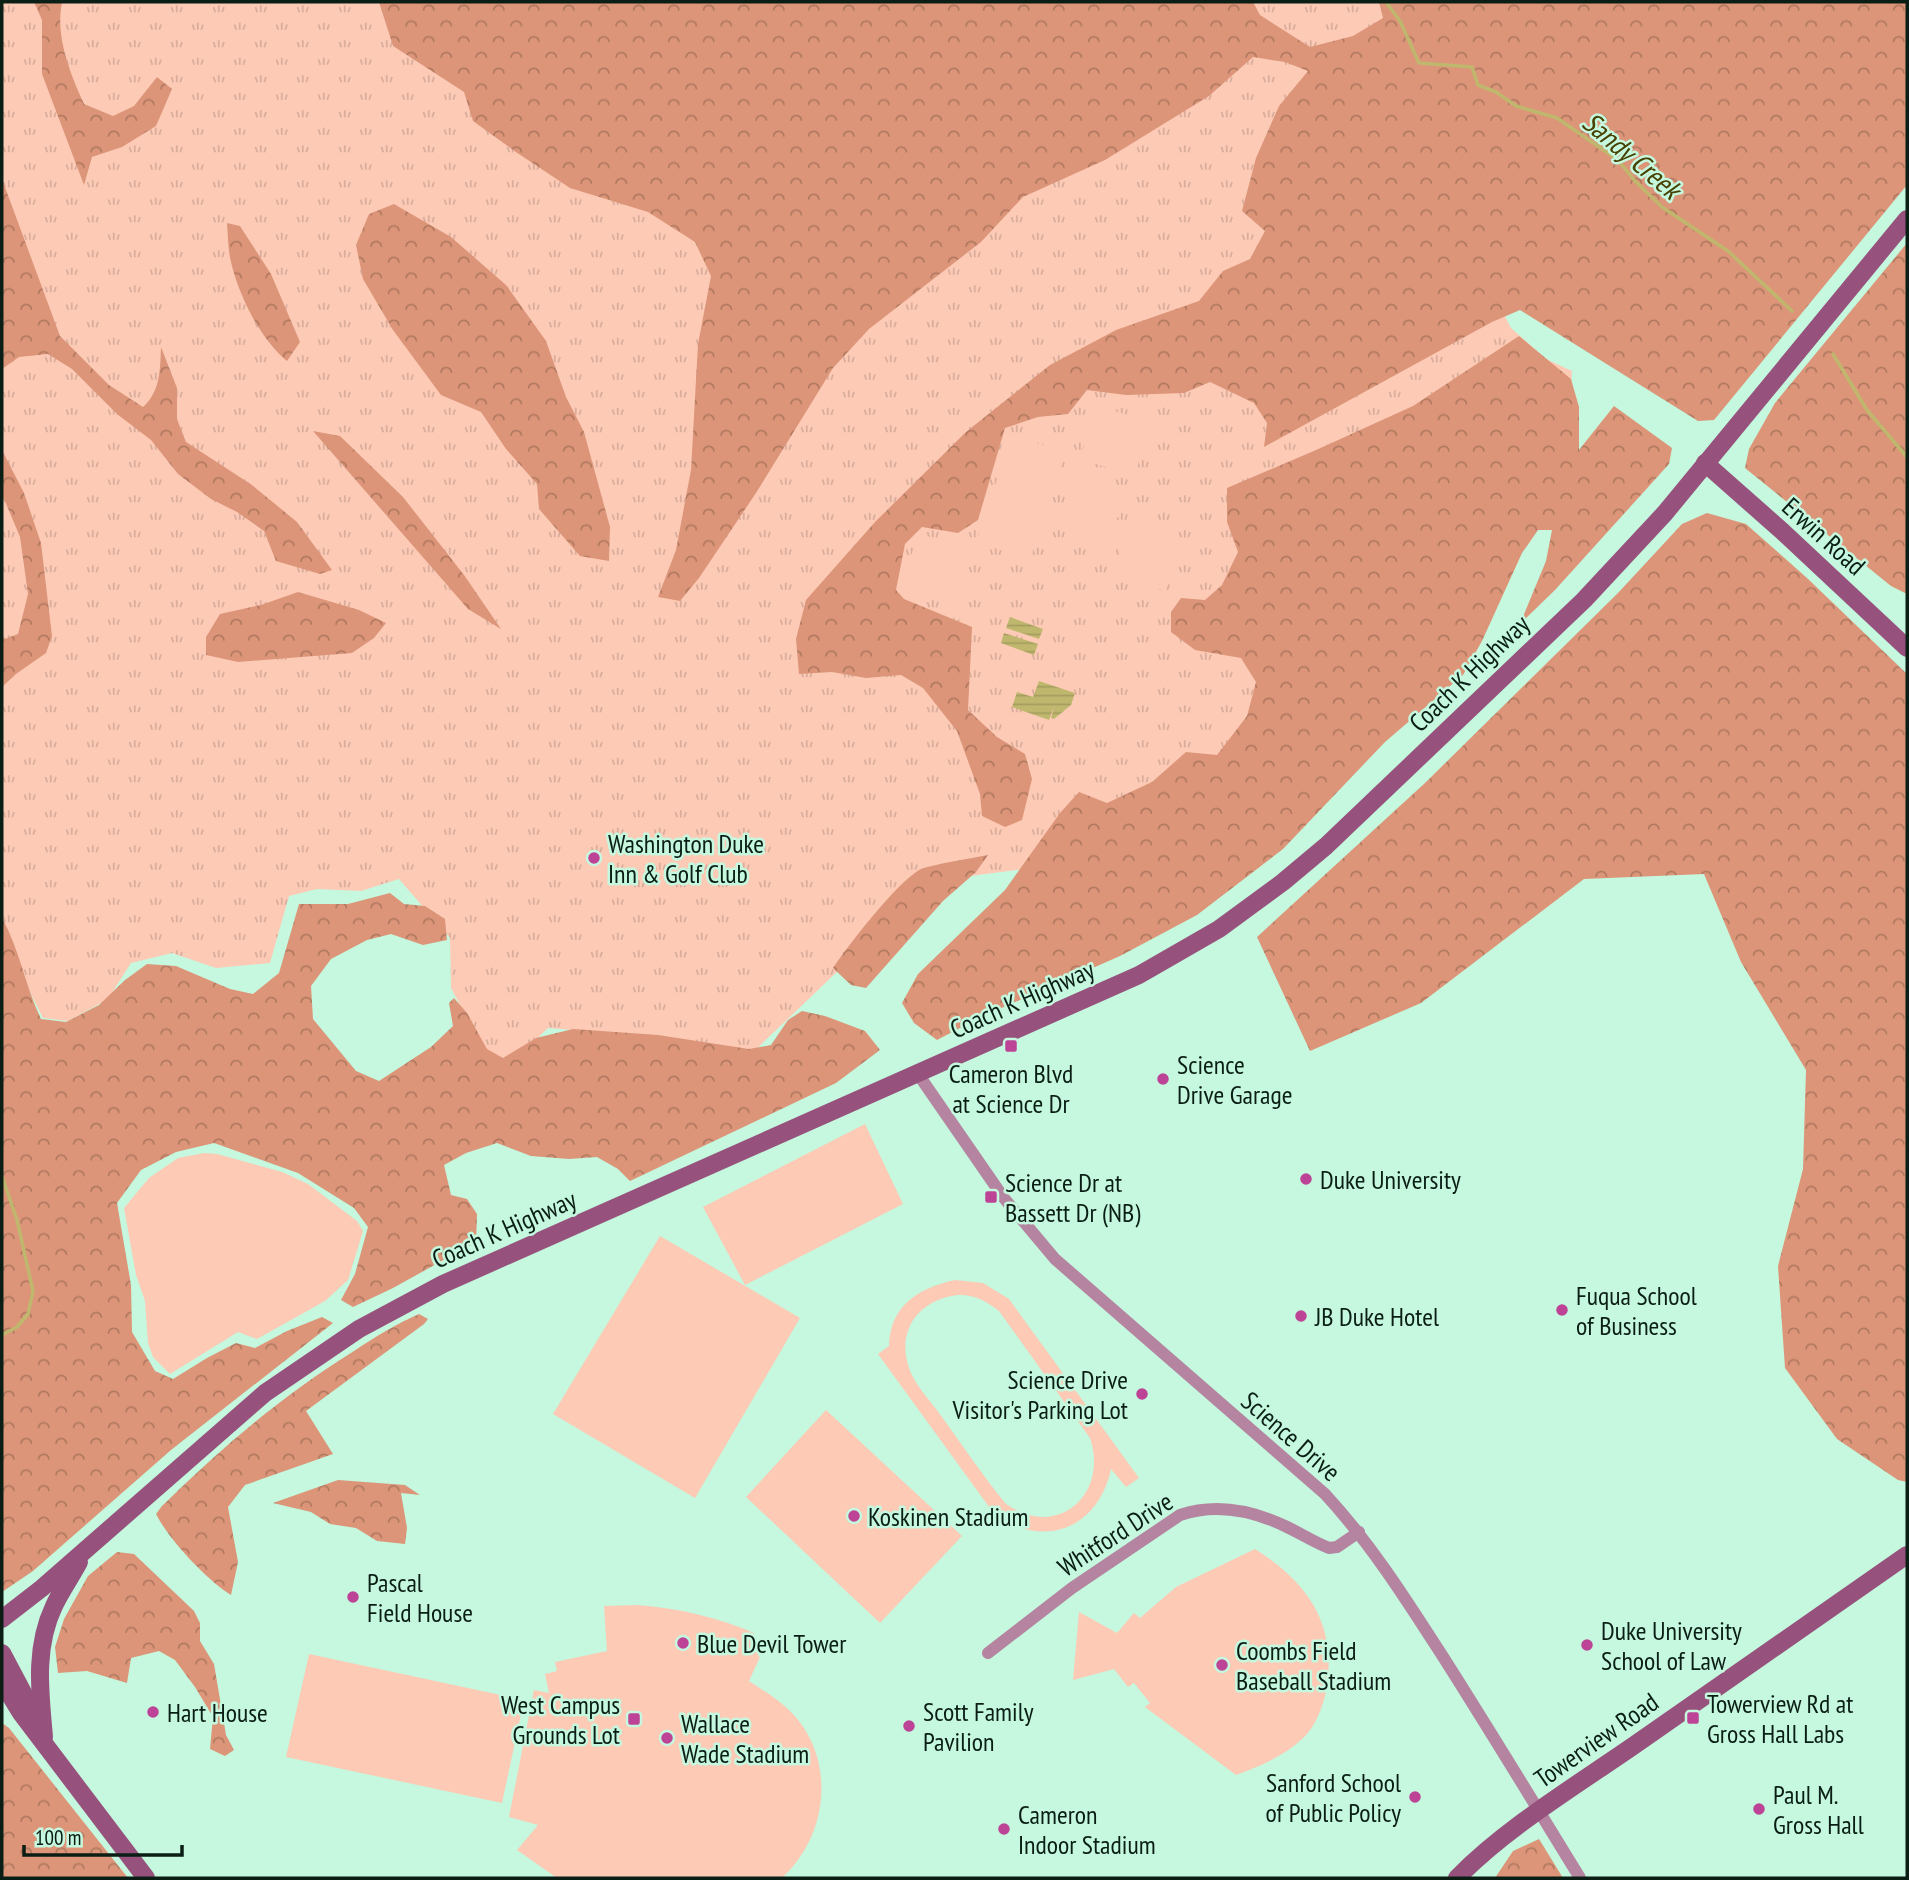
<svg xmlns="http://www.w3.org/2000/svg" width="1909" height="1880" font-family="'PT Sans Narrow',sans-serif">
<defs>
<pattern id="grass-tufts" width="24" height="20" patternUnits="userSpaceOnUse" patternTransform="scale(1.75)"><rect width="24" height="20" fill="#fdcab6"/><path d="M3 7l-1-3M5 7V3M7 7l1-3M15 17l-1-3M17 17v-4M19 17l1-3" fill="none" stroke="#d8ad9c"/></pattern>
<pattern id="forest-crowns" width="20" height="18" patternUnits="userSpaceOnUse" patternTransform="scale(1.75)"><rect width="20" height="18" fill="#dc9578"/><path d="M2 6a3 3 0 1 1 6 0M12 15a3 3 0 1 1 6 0" fill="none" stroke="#b17961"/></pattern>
<pattern id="water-rules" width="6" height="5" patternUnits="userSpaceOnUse" patternTransform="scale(1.75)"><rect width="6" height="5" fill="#c0b76e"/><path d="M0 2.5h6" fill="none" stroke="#a49d5e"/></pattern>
</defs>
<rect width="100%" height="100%" fill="#c5f8de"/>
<path fill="url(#grass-tufts)" d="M2 2H1389L1463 236 1511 328 1546 359 1572 371 1569 417 1302 741 1055 865 932 881 749 1056 668 1037 548 1028 495 1079 480 1043 451 988 450 938 399 879 361 891 317 889 289 896 270 963 216 968 172 953 131 963 108 999 68 1021 43 1018 2 936Z"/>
<g fill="url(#forest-crowns)">
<path d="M34 2H62C55 36 70 73 84 104L113 116 134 106 157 77 172 89 156 126 122 147 92 157 84 185 42 74V20Z"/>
<path d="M379 2H1253L1260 15 1310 47 1353 36 1383 18 1379 2H1907V185L1714 420 1698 421 1520 310 1492 322 1264 447 1267 423 1254 403 1210 382 1184 393 1126 395 1087 390 1068 414 1038 417 1005 428 978 520 958 533 922 527 905 544 896 590 904 599 972 627 968 710 997 737 1025 754 1032 779 1022 820 1005 827 982 816 980 794 957 731 923 688 901 675 866 678 832 672 799 674 796 639 806 600 875 522 966 432 1050 365 1116 330 1199 301 1223 271 1250 259 1265 231 1242 211 1256 158 1279 106 1308 71 1285 62 1253 57 1209 96 1105 160 1023 197 981 242 869 329 833 368 756 493 699 578 680 601 658 597 676 550 691 470 698 344 711 276 695 242 648 212 570 188 516 152 473 121 464 92 393 46Z"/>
<path d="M2 179 60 336 109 385 143 407C161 391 160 368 161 347L177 388V419L186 442 252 485 297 522 332 570 320 574 276 561 264 531 237 512 211 499 178 474 151 440 117 414 72 369 48 354 19 357 2 369Z"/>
<path d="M394 204 451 237 506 285 546 341 566 397 584 432 610 527 609 561 580 556 539 509 537 484 506 449 481 412 441 395 393 330 363 279 356 245 369 214Z"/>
<path d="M227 223 240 226 271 274 300 342 287 361C260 339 239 296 231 262 228 250 228 236 227 223Z"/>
<path d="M1907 243V594L1891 586 1745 468 1749 449 1775 403Z"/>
<path d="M1519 336 1571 379 1579 407V450L1614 406 1672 448 1669 464 1555 590 1520 624 1546 561 1552 530H1538L1522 553 1482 641 1463 675 1385 742 1283 849 1197 915 1120 956 981 1017 937 1040 914 1023 902 1003 918 974 1005 890 1060 813 1079 792 1107 803 1152 782 1186 752 1217 755 1247 716 1256 682 1241 658 1195 650 1171 632V612L1181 598 1205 600 1222 585 1238 552 1227 522V488L1316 450 1413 406Z"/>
<path d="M313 431 340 436 403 497 464 575 501 629 468 609Z"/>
<path d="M2 450 24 493 41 543 52 636 46 653 16 674 2 687V640L18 634 28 594 20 537 2 494Z"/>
<path d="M1707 513 1746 524 1807 578 1907 674V1482L1898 1480 1837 1439 1785 1368 1778 1266 1803 1169 1806 1070 1741 962 1704 874 1584 879 1421 1003 1310 1051 1257 937 1425 783 1618 593 1682 524Z"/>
<path d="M298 592 359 610 386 623 374 638 352 653 238 662 206 655V637L220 614 261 605Z"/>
<path d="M988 855 976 872 943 901 866 988 851 985 833 968C850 943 894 886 919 870 928 865 974 858 988 855Z"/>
<path d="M390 893 404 904 425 906 445 919 447 940 423 945 391 934 367 940 331 959 311 986 313 1019 356 1071 379 1081 431 1047 453 1026 449 1003 454 998 467 1013 487 1049 503 1058 536 1038 573 1029 658 1035 749 1049 771 1045 788 1020 802 1011 825 1016 865 1031 880 1050 836 1083 630 1181 618 1169 597 1157 569 1159 531 1156 497 1143 466 1153 444 1165 451 1195 467 1199 477 1214 476 1242 393 1288 353 1307 341 1300 355 1274 368 1227 354 1208 298 1173 214 1143 176 1152 141 1170 117 1203 131 1285 132 1332 155 1371 173 1379 207 1358 236 1343 255 1348 287 1331 322 1317 333 1323 171 1450 33 1571 2 1592V918C20 950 25 986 41 1019L66 1022 99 1005 125 980 147 964 176 966 230 989 253 994 279 973 299 904H348Z"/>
<path d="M419 1314 428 1319 424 1324 306 1411 333 1454 245 1485 228 1507 238 1562 231 1595C207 1580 169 1540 156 1514L162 1506C222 1447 282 1396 354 1351 375 1337 396 1324 419 1314Z"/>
<path d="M338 1480 405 1485 420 1495 401 1493 407 1528 405 1544 377 1541 356 1528 330 1524 311 1512 273 1503Z"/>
<path d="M117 1552 134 1554 194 1611 200 1623V1641L214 1664 226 1735 234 1750 225 1756 210 1749 213 1717 195 1687 175 1660 159 1651 131 1658 127 1683 87 1671 58 1673 55 1647 64 1619 88 1576Z"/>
<path d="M2 1723 9 1728 128 1878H2Z"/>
<path d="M1539 1839 1563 1878H1495L1513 1851Z"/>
</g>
<g fill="#fdcab6" fill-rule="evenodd">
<path d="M1097 405 1151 423 1142 450 1139 449 1141 455 1135 473 1130 475 1084 460 1081 455 1087 437 1092 434 1088 432Z"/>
<path d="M1012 435 1066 453 1030 560 976 542Z"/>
<path d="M1074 475 1128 493 1120 517 1115 518 1118 522 1110 546 1056 529 1064 504 1069 503 1066 499Z"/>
<path d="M1132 525 1182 542 1166 591 1121 578 1115 574V566L1128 527Z"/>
<path d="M919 533 972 552 953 605 900 587Z"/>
<path d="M865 1124 903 1204 745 1285 703 1207Z"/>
<path d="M204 1153 217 1154 282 1172 308 1184 357 1221 363 1231 348 1280 325 1301 257 1339 238 1332 170 1374 153 1357 148 1343 145 1301 136 1275 124 1208 149 1178 178 1158Z"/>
<path d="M660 1236 800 1318 695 1498 553 1414Z"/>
<path d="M955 1280 983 1283 1009 1299 1139 1478 1126 1487 1111 1469C1098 1530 1041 1551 992 1511L878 1354 889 1346C890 1305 919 1288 955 1280ZM957 1295C973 1294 987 1301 999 1311L1090 1438C1109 1495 1057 1540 1006 1504 982 1475 961 1443 939 1413 929 1399 914 1384 909 1368 896 1330 919 1300 957 1295Z"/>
<path d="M826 1410 962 1536 880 1623 746 1497Z"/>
<path d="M1255 1549C1307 1582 1336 1622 1327 1686 1324 1704 1316 1727 1302 1739 1284 1756 1259 1767 1236 1775L1145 1707 1150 1703 1134 1683 1128 1687 1114 1669 1073 1680 1079 1612 1117 1633 1134 1613 1140 1618 1176 1587Z"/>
<path d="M637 1605C679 1608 716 1617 754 1633L752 1639 766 1646 762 1653 759 1652 758 1656 760 1657 749 1681C764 1691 780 1700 792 1713 837 1760 828 1836 782 1878H557L517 1850 538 1825 509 1817 534 1690 549 1693 545 1674 557 1671 555 1662 607 1651 604 1606Z"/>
<path d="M309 1654 524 1700 502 1803 286 1757Z"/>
</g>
<g fill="url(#water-rules)">
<path d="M1010 617 1043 629 1039 639 1006 628Z"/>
<path d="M1004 633 1038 644 1034 655 1001 643Z"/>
<path d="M1039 681 1075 693 1071 705 1054 719 1051 718 1055 704 1049 720 1012 707 1017 692 1033 697Z"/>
</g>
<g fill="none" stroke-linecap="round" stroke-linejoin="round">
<g stroke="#c0b76e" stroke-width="3.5">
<path d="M1386 2 1400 21 1419 63 1472 67 1478 85 1496 92 1516 106 1557 118 1618 160 1635 181 1662 207 1728 251 1792 311"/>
<path d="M1833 354 1867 410 1907 457"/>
<path d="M2 1176 17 1220 33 1291 28 1314 17 1327 2 1335"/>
</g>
<g stroke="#b484a0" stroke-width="12">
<path d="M918 1074 1003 1197 1055 1259 1325 1494C1373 1546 1409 1604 1447 1663 1492 1734 1536 1806 1580 1878"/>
<path d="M988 1653 1072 1588 1180 1515C1216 1503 1251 1510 1285 1526 1300 1533 1314 1542 1329 1548L1337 1547 1359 1532"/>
</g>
<g stroke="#96527d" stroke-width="18">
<path d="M1705 463 1782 531 1907 648"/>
<path d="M2 1619 42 1588 265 1393 359 1329 443 1284 1139 975 1219 929 1283 882 1326 846 1584 600 1665 513 1907 219"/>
<path d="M2 1653 38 1721"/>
<path d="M2 1682 21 1713 146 1878"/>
<path d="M44 1737C40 1692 34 1648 54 1606 61 1591 71 1577 79 1562"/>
<path d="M1457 1878C1507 1827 1577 1785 1636 1744 1726 1681 1816 1618 1907 1555"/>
</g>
</g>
<g fill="#bd4396" stroke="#c5f8de" stroke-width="2.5">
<circle cx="594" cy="858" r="7"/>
<rect x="1004" y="1039" width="14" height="14" rx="3.5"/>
<circle cx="1163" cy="1079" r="7"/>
<circle cx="1306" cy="1179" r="7"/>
<rect x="984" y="1190" width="14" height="14" rx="3.5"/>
<circle cx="1562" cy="1310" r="7"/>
<circle cx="1301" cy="1316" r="7"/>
<circle cx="1142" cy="1394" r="7"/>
<circle cx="854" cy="1516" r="7"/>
<circle cx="353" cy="1597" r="7"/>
<circle cx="683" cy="1643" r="7"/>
<circle cx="1587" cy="1645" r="7"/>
<circle cx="1222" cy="1665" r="7"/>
<circle cx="153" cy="1712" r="7"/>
<rect x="1686" y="1711" width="14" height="14" rx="3.5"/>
<rect x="627" y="1712" width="14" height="14" rx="3.5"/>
<circle cx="909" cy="1726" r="7"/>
<circle cx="667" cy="1738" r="7"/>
<circle cx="1415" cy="1797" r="7"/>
<circle cx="1759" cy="1809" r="7"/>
<circle cx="1004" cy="1829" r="7"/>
</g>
<g text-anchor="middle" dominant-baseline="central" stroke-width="5" stroke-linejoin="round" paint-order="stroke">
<g font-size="26" fill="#0a1e15" stroke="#c5f8de">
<text transform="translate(1824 536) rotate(42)">Erwin Road</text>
<text transform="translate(1469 673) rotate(-44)">Coach K Highway</text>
<text transform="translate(1022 999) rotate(-24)">Coach K Highway</text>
<text transform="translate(504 1229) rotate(-24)">Coach K Highway</text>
<text transform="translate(1291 1436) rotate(41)">Science Drive</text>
<text transform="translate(1115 1534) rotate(-33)">Whitford Drive</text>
<text transform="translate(1596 1740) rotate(-35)">Towerview Road</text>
</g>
<g font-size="26" fill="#0a1e15" stroke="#c5f8de" text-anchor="start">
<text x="608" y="843">Washington Duke<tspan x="608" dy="30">Inn &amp; Golf Club</tspan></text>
<text x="1177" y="1064">Science<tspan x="1177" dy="30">Drive Garage</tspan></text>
<text x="1011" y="1073" text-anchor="middle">Cameron Blvd<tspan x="1011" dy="30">at Science Dr</tspan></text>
<text x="1320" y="1179">Duke University</text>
<text x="1005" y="1182">Science Dr at<tspan x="1005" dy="30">Bassett Dr (NB)</tspan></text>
<text x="1576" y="1295">Fuqua School<tspan x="1576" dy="30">of Business</tspan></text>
<text x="1315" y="1316">JB Duke Hotel</text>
<text x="1128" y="1379" text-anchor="end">Science Drive<tspan x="1128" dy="30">Visitor's Parking Lot</tspan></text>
<text x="868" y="1516">Koskinen Stadium</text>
<text x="367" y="1582">Pascal<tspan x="367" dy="30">Field House</tspan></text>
<text x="1601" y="1630">Duke University<tspan x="1601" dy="30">School of Law</tspan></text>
<text x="697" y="1643">Blue Devil Tower</text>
<text x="1236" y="1650">Coombs Field<tspan x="1236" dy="30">Baseball Stadium</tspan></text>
<text x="1707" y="1703">Towerview Rd at<tspan x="1707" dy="30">Gross Hall Labs</tspan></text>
<text x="620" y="1704" text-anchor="end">West Campus<tspan x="620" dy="30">Grounds Lot</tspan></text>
<text x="923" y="1711">Scott Family<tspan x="923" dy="30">Pavilion</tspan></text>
<text x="167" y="1712">Hart House</text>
<text x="681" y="1723">Wallace<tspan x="681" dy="30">Wade Stadium</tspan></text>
<text x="1401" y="1782" text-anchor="end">Sanford School<tspan x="1401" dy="30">of Public Policy</tspan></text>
<text x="1773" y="1794">Paul M.<tspan x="1773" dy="30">Gross Hall</tspan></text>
<text x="1018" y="1814">Cameron<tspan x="1018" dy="30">Indoor Stadium</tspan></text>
</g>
<g font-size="28" font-style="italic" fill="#474003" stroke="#c5f8de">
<text transform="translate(1632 155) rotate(40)">Sandy Creek</text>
</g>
</g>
<rect width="1909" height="1880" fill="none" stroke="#0a1e15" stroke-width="7"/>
<path d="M24 1845v10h158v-10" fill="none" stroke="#0a1e15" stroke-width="3.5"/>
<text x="35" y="1845" font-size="21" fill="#0a1e15" stroke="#c5f8de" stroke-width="5" paint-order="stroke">100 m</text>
</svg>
